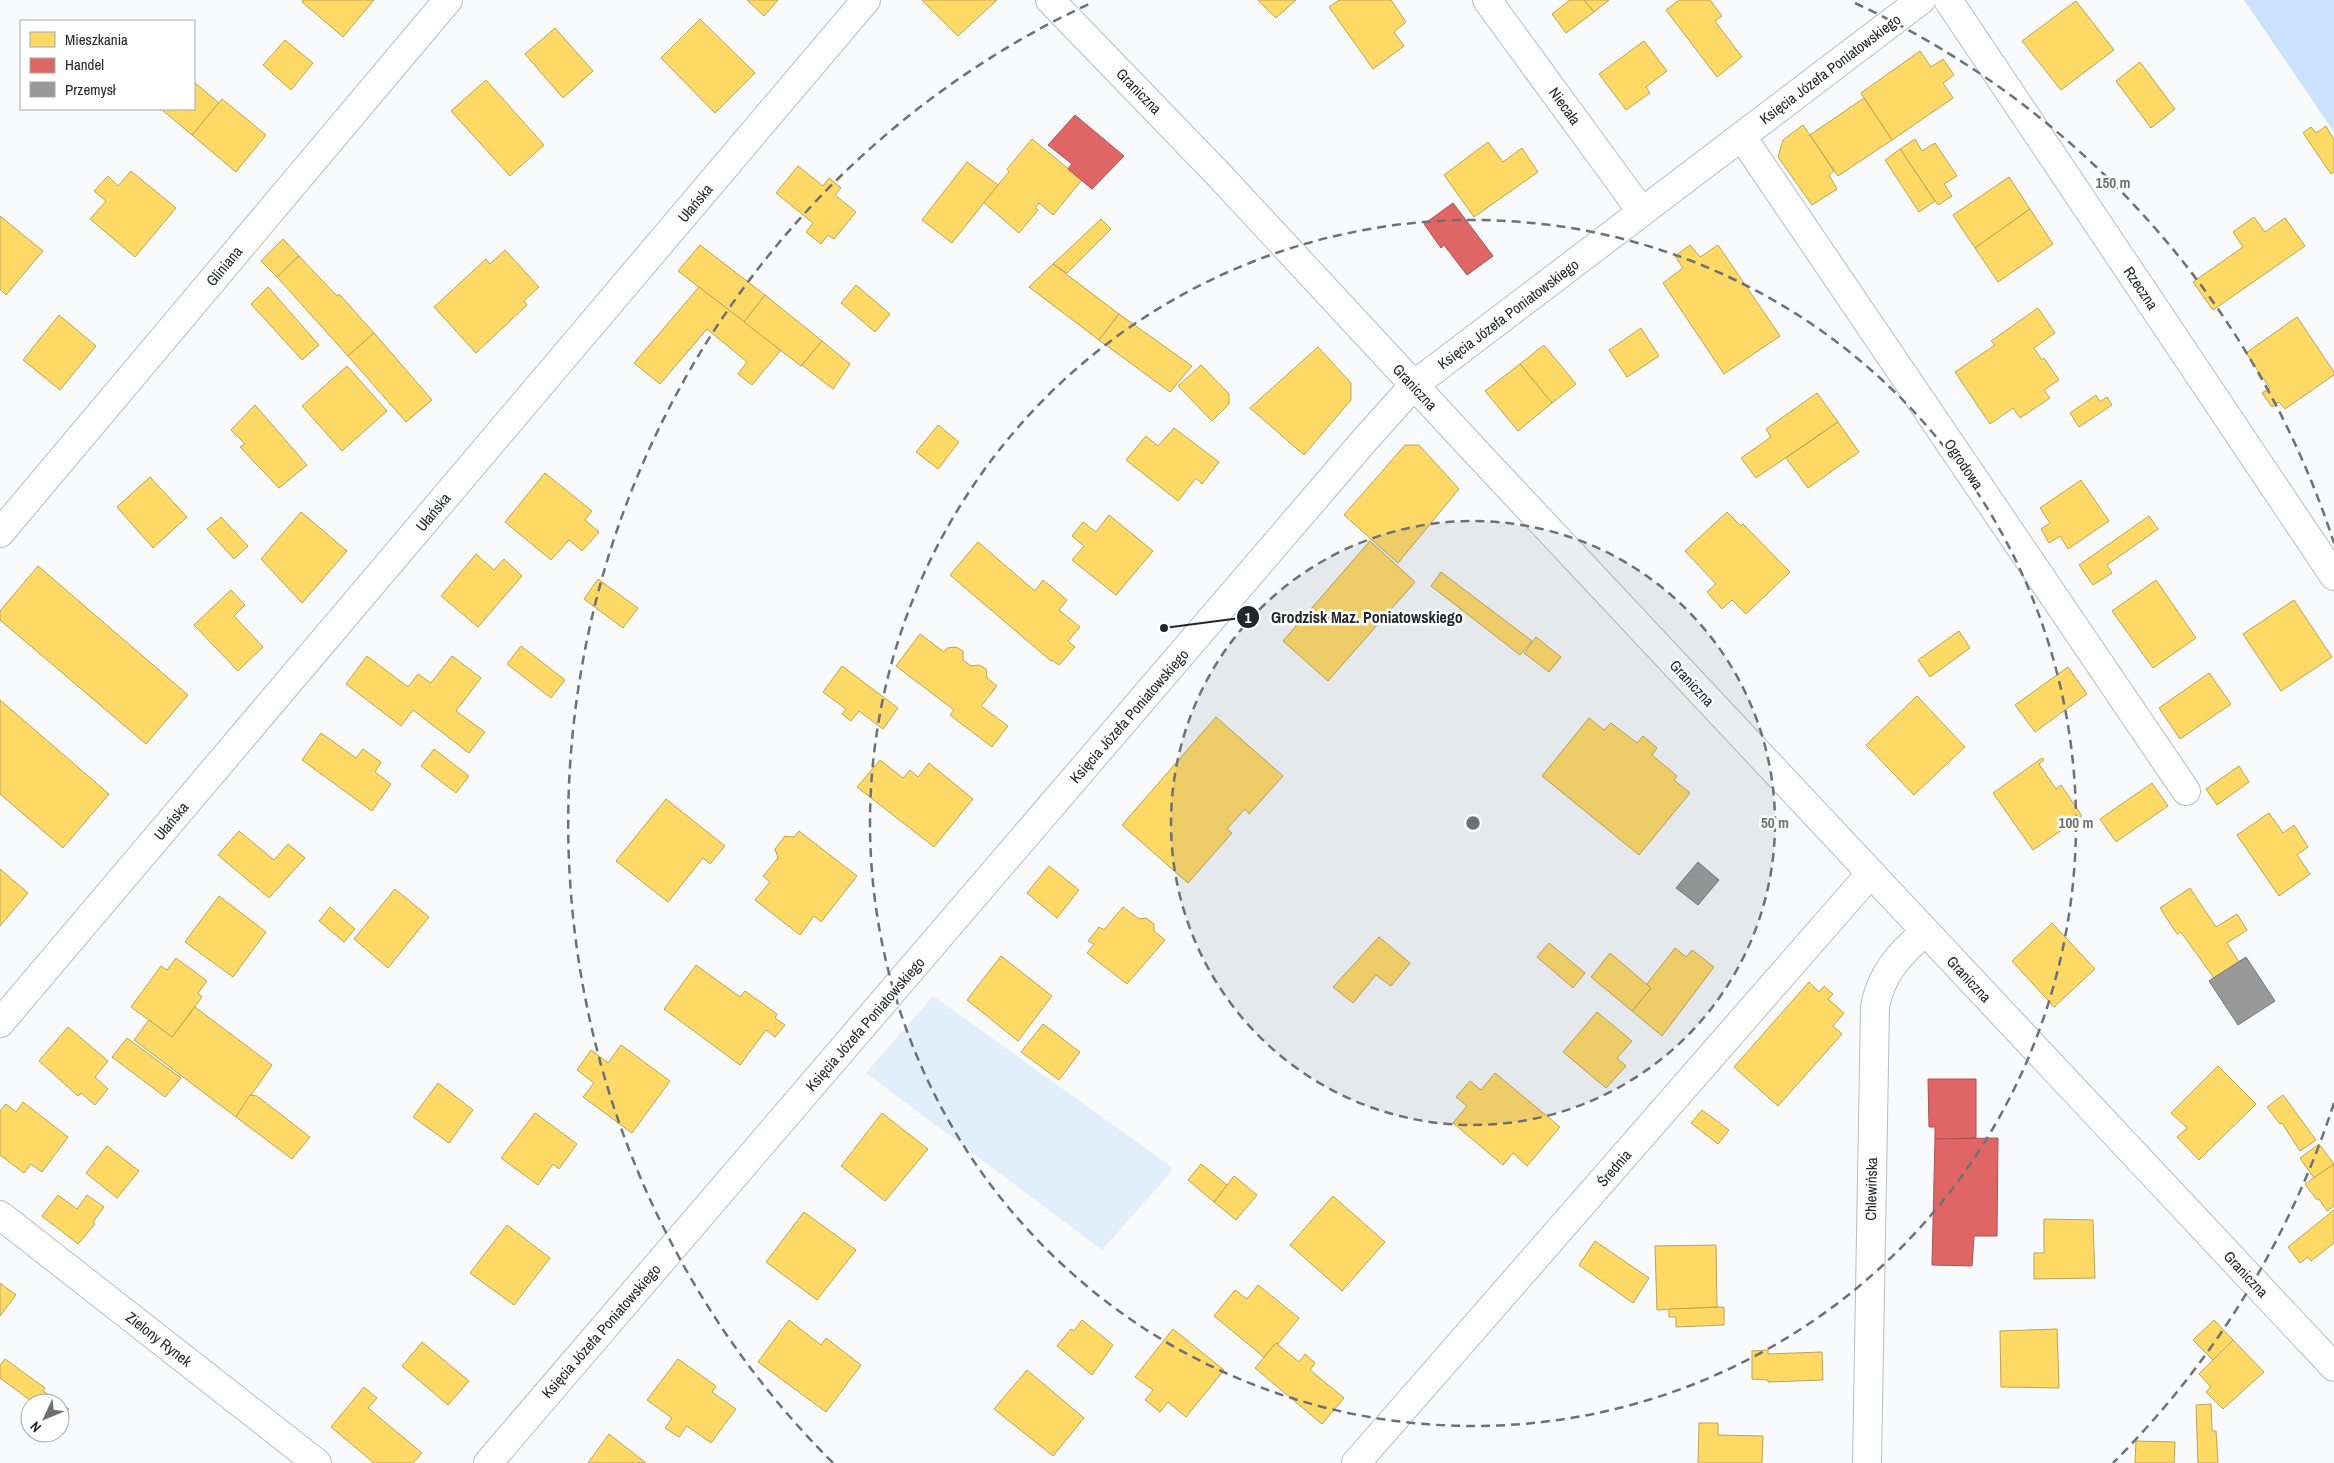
<svg xmlns="http://www.w3.org/2000/svg" width="2334" height="1463" font-family="'Archivo Narrow',sans-serif">
<rect width="100%" height="100%" fill="#f8fafc"/>
<path fill="#e1eefb" d="M933 996 1172 1167 1170 1173 1102 1250 866 1073Z"/>
<path fill="#cae2fc" d="M2244 0H2334V132Z"/>
<g fill="#ffd966" stroke="#bda354">
<path d="M303 0H374L343 37 302 2Z"/>
<path d="M747 0H778L764 16Z"/>
<path d="M922 0H997L958 36Z"/>
<path d="M1258 0H1296L1276 18Z"/>
<path d="M1339 0H1391L1406 22 1394 32 1404 46 1373 69 1329 7Z"/>
<path d="M1570 0H1584L1594 12 1566 33 1552 14Z"/>
<path d="M1584 0H1609L1594 12Z"/>
<path d="M1679 0H1710L1722 16 1715 21 1742 57 1717 77 1666 10Z"/>
<path d="M2076 1 2114 50 2061 90 2022 41Z"/>
<path d="M700 19 755 73 715 113 661 58Z"/>
<path d="M555 28 593 71 563 98 525 54Z"/>
<path d="M285 40 313 63 291 90 263 65Z"/>
<path d="M1644 41 1667 71 1646 87 1650 93 1626 110 1599 74Z"/>
<path d="M1920 51 1931 67 1943 59 1954 75 1943 83 1953 98 1892 140 1861 93Z"/>
<path d="M2140 62 2175 109 2151 128 2116 81Z"/>
<path d="M486 80 544 145 510 176 451 111Z"/>
<path d="M194 82 219 103 192 135 161 109H194Z"/>
<path d="M1864 98 1892 140 1838 176 1810 135Z"/>
<path d="M222 99 266 135 236 172 192 135Z"/>
<path d="M1803 125 1834 171 1829 175 1837 189 1812 205 1778 157 1783 140Z"/>
<path d="M2326 126 2334 140V172L2331 174 2303 133 2311 127 2316 133Z"/>
<path d="M1032 139 1082 180 1053 215 1039 203 1035 208 1038 210 1019 233 983 202 1009 172 1007 169Z"/>
<path d="M1915 139 1922 151 1935 143 1957 176 1944 184 1952 196 1938 205 1900 149Z"/>
<path d="M1488 142 1503 162 1522 148 1538 172 1474 217 1444 175Z"/>
<path d="M1900 149 1935 201 1919 212 1885 160Z"/>
<path d="M967 162 998 185 952 243 922 220Z"/>
<path d="M798 166 823 186 829 178 841 188 835 195 856 212 834 239 828 235 821 244 806 232 813 223 776 193Z"/>
<path d="M131 171 176 208 135 257 90 219 106 201 94 191 108 176 118 186Z"/>
<path d="M2009 177 2030 209 1975 248 1953 215Z"/>
<path d="M2030 209 2053 244 1998 282 1975 248Z"/>
<path d="M0 216 43 251 6 295 0 289Z"/>
<path d="M2254 217 2265 232 2285 218 2305 246 2213 310 2193 282 2243 247 2233 232Z"/>
<path d="M1101 219 1111 229 1067 273 1053 264Z"/>
<path d="M283 239 299 256 277 277 261 261Z"/>
<path d="M700 245 765 295 744 322 678 271Z"/>
<path d="M1690 245 1700 257 1718 245 1780 336 1724 374 1663 283 1683 268 1675 256Z"/>
<path d="M505 250 539 287 524 301 527 305 476 353 434 307 486 259 490 264Z"/>
<path d="M299 256 337 296 339 294 374 333 348 356 277 277Z"/>
<path d="M1053 264 1119 314 1099 340 1029 287Z"/>
<path d="M856 285 890 314 875 332 841 303Z"/>
<path d="M268 287 319 345 302 360 251 304Z"/>
<path d="M699 287 781 350 752 385 738 374 747 362 707 329 660 384 634 363Z"/>
<path d="M765 295 822 341 801 366 744 322Z"/>
<path d="M2038 308 2055 333 2034 348 2042 360 2044 358 2059 380 2044 390 2050 398 2020 418 2013 408 1990 424 1955 372 1995 345 1991 341Z"/>
<path d="M1119 314 1192 366 1170 392 1099 340Z"/>
<path d="M59 315 96 346 60 390 23 360Z"/>
<path d="M2297 317 2334 372V375L2285 409 2279 402 2272 407 2262 393 2270 388 2246 353Z"/>
<path d="M1641 328 1659 356 1627 377 1609 350Z"/>
<path d="M374 333 432 400 406 422 348 356Z"/>
<path d="M822 341 850 364 833 389 802 365Z"/>
<path d="M1544 345 1576 384 1552 403 1520 364Z"/>
<path d="M1318 347 1351 383V400L1304 455 1250 408Z"/>
<path d="M1520 364 1552 403 1518 431 1485 391Z"/>
<path d="M1201 365 1229 394V404L1212 421 1178 386Z"/>
<path d="M347 366 387 411 342 451 302 406Z"/>
<path d="M1817 393 1838 422 1756 478 1741 458 1771 437 1766 429Z"/>
<path d="M2096 395 2100 402 2107 397 2112 405 2079 427 2070 413Z"/>
<path d="M255 405 307 465 279 488 240 447 245 444 231 430Z"/>
<path d="M1838 422 1859 452 1808 488 1786 458Z"/>
<path d="M938 425 959 442 938 469 916 452Z"/>
<path d="M1174 428 1219 462 1202 484 1196 478 1178 501 1126 460 1146 436 1158 446Z"/>
<path d="M1405 445H1419L1459 489 1398 563 1344 515Z"/>
<path d="M545 473 592 511 585 520 599 532 582 551 569 540 551 560 505 522Z"/>
<path d="M150 477 187 517 153 548 117 507Z"/>
<path d="M2081 480 2109 521 2068 549 2060 536 2049 543 2041 529 2050 523 2040 508Z"/>
<path d="M301 512 347 551 302 603 261 559Z"/>
<path d="M1727 512 1741 526 1743 524 1790 572 1746 614 1732 600 1722 609 1707 592 1716 584 1685 551Z"/>
<path d="M1109 515 1153 551 1116 595 1072 560 1084 546 1072 536 1083 522 1096 532Z"/>
<path d="M2149 516 2158 529 2107 565 2112 573 2093 585 2079 565Z"/>
<path d="M221 517 248 546 234 559 207 529Z"/>
<path d="M1370 541 1415 582 1328 681 1283 641Z"/>
<path d="M978 542 1035 591 1043 580 1067 600 1059 610 1080 627 1068 641 1075 647 1059 665 1052 660 1051 661 950 575Z"/>
<path d="M476 554 494 570 504 559 522 576 478 627 441 596Z"/>
<path d="M38 566 188 695 146 744 0 620V611Z"/>
<path d="M1441 572 1532 641 1520 655 1431 586Z"/>
<path d="M598 579 638 608 623 628 584 599Z"/>
<path d="M2156 580 2196 638 2153 668 2112 611Z"/>
<path d="M231 590 245 605 234 616 263 647 238 671 194 625Z"/>
<path d="M2294 600 2332 657 2281 691 2243 634Z"/>
<path d="M1959 631 1970 648 1930 677 1918 660Z"/>
<path d="M920 634 944 652 947 648 956 647 963 651V660L971 666 979 665 986 669 987 678 997 686 981 706 1008 726 992 747 950 715 954 710 896 666Z"/>
<path d="M1536 637 1561 657 1549 672 1524 653Z"/>
<path d="M521 646 565 680 551 698 507 664Z"/>
<path d="M367 656 408 687 418 674 431 683 452 656 481 678 456 711 485 732 469 753 413 710 401 726 346 684Z"/>
<path d="M842 666 898 708 883 729 859 711 851 721 842 714 846 709 823 692Z"/>
<path d="M2068 667 2087 694 2035 732 2015 705Z"/>
<path d="M2209 673 2231 704 2180 739 2159 708Z"/>
<path d="M1917 696 1965 747 1914 795 1866 745Z"/>
<path d="M0 700 109 794 63 848 0 794Z"/>
<path d="M1216 717 1283 776 1249 814 1245 809 1227 829 1232 833 1188 883 1122 825Z"/>
<path d="M1589 718 1604 730 1611 723 1637 743 1643 736 1657 748 1652 755 1677 776 1674 780 1690 793 1639 855 1542 776Z"/>
<path d="M321 733 356 758 363 749 381 762 375 772 391 784 372 811 302 760Z"/>
<path d="M434 749 469 776 456 793 421 766Z"/>
<path d="M2042 758 2044 760 2039 764 2056 789 2061 785 2082 816 2033 850 1993 793Z"/>
<path d="M880 760 903 778 910 770 918 777 929 763 973 799 934 847 857 787Z"/>
<path d="M2239 766 2249 782 2217 805 2206 789Z"/>
<path d="M2152 783 2168 806 2116 842 2100 819Z"/>
<path d="M666 799 725 846 710 864 703 858 668 902 616 861Z"/>
<path d="M2269 813 2283 833 2294 825 2308 847 2297 855 2310 874 2279 896 2237 835Z"/>
<path d="M239 831 274 860 288 844 305 858 269 898 218 855Z"/>
<path d="M799 831 857 876 821 922 814 916 800 935 755 900 770 882 763 876 778 858 775 849 785 836 794 837Z"/>
<path d="M1049 866 1079 890 1057 918 1027 893Z"/>
<path d="M0 869 28 893 0 926Z"/>
<path d="M2190 888 2216 927 2237 914 2247 930 2227 943 2239 962 2214 978 2181 932 2177 934 2160 908Z"/>
<path d="M395 889 429 917 388 968 354 939Z"/>
<path d="M219 896 266 932 233 977 185 942Z"/>
<path d="M330 907 355 929 344 942 319 921Z"/>
<path d="M1123 907 1139 919 1146 918 1154 924V931L1165 940 1127 984 1087 953 1094 944 1088 941 1099 927 1104 930Z"/>
<path d="M2052 923 2095 969 2054 1007 2012 961Z"/>
<path d="M1379 937 1410 963 1391 986 1376 975 1353 1003 1333 987Z"/>
<path d="M1549 943 1585 973 1573 988 1537 957Z"/>
<path d="M1675 948 1686 957 1692 950 1714 967 1662 1036 1632 1011 1651 988 1647 984Z"/>
<path d="M1610 953 1651 988 1632 1011 1591 977Z"/>
<path d="M1001 956 1052 996 1018 1041 967 1000Z"/>
<path d="M176 958 207 981 198 993 202 997 172 1037 131 1007 161 966 167 970Z"/>
<path d="M696 965 740 997 745 991 777 1014 775 1018 785 1025 775 1037 766 1030 740 1065 664 1009Z"/>
<path d="M1809 982 1819 992 1824 986 1833 994 1828 999 1844 1013 1833 1026 1842 1034 1778 1106 1734 1067Z"/>
<path d="M195 1007 272 1065 236 1117 134 1040 149 1020 172 1037Z"/>
<path d="M1597 1012 1632 1041 1617 1058 1626 1066 1606 1088 1563 1052Z"/>
<path d="M1043 1024 1080 1052 1059 1080 1021 1052Z"/>
<path d="M68 1027 108 1061 95 1077 108 1089 95 1105 81 1093 78 1096 39 1061Z"/>
<path d="M127 1038 181 1078 165 1097 112 1057Z"/>
<path d="M621 1045 670 1081 632 1133 583 1097 594 1083 577 1070 591 1050 608 1063Z"/>
<path d="M2218 1066 2256 1104 2199 1160 2177 1137 2187 1128 2171 1113Z"/>
<path d="M1495 1073 1560 1127 1527 1166 1513 1153 1503 1165 1453 1123 1467 1106 1456 1097 1470 1081 1481 1090Z"/>
<path d="M438 1083 473 1110 449 1143 413 1117Z"/>
<path d="M250 1095 257 1096 310 1137 292 1159 236 1117Z"/>
<path d="M2283 1095 2316 1140 2300 1151 2282 1123 2280 1124 2267 1107Z"/>
<path d="M23 1102 68 1137 42 1172 31 1164 24 1173 0 1155V1111L6 1104 16 1112Z"/>
<path d="M1702 1110 1729 1130 1718 1144 1691 1123Z"/>
<path d="M535 1113 577 1144 559 1169 553 1164 538 1185 501 1158Z"/>
<path d="M882 1113 928 1149 885 1201 841 1166Z"/>
<path d="M2319 1144 2334 1164 2314 1178 2300 1158Z"/>
<path d="M107 1146 139 1171 117 1198 86 1173Z"/>
<path d="M1201 1164 1227 1185 1214 1202 1188 1180Z"/>
<path d="M2334 1164V1206L2327 1211 2319 1199 2317 1200 2305 1184Z"/>
<path d="M1234 1176 1257 1195 1236 1220 1214 1202Z"/>
<path d="M58 1195 77 1209 87 1195 104 1207 93 1222 95 1224 78 1244 42 1216Z"/>
<path d="M1333 1196 1385 1242 1342 1291 1290 1245Z"/>
<path d="M2334 1210V1243L2311 1261 2308 1257 2300 1263 2288 1247Z"/>
<path d="M804 1212 856 1250 817 1300 766 1262Z"/>
<path d="M2044 1219 2093 1220 2095 1278 2034 1279V1253H2044Z"/>
<path d="M507 1225 550 1258 514 1305 470 1273Z"/>
<path d="M1595 1241 1649 1278 1633 1303 1579 1265Z"/>
<path d="M1716 1245 1717 1307 1657 1310 1655 1246Z"/>
<path d="M0 1283 16 1295 0 1316Z"/>
<path d="M1258 1285 1299 1318 1278 1344 1276 1343 1264 1357 1214 1316 1235 1290 1247 1299Z"/>
<path d="M1724 1307V1325L1676 1327V1317H1669V1309Z"/>
<path d="M789 1320 821 1345 826 1338 861 1365 826 1412 758 1362Z"/>
<path d="M1082 1320 1113 1345 1092 1375 1057 1346 1071 1329 1074 1331Z"/>
<path d="M2214 1320 2233 1340 2213 1360 2193 1340Z"/>
<path d="M1173 1329 1224 1370 1186 1417 1168 1402 1160 1412 1145 1400 1153 1390 1135 1377Z"/>
<path d="M2057 1329 2059 1388 2001 1387 2000 1331Z"/>
<path d="M2233 1340 2264 1372 2223 1409 2206 1392 2211 1387 2199 1374Z"/>
<path d="M422 1342 469 1381 448 1405 402 1366Z"/>
<path d="M1276 1343 1299 1362 1305 1354 1315 1363 1310 1370 1344 1398 1322 1424 1255 1368Z"/>
<path d="M1768 1350V1354L1822 1352 1823 1380 1768 1382V1380L1752 1379V1351Z"/>
<path d="M5 1359 45 1388 43 1391 60 1403H34L0 1378V1365Z"/>
<path d="M678 1359 716 1386 712 1392 736 1409 711 1443 687 1426 679 1437 665 1428 672 1418 647 1400Z"/>
<path d="M1027 1370 1084 1418 1053 1456 994 1409Z"/>
<path d="M364 1387 377 1398 368 1408 422 1453 413 1463H374L331 1427Z"/>
<path d="M60 1403 69 1409 60 1420Z"/>
<path d="M2211 1404 2212 1431H2216L2218 1463H2198L2196 1405Z"/>
<path d="M1699 1423H1718V1435L1763 1436 1762 1463H1698Z"/>
<path d="M609 1434 646 1463H588Z"/>
<path d="M2136 1441 2175 1442 2174 1463H2135Z"/>
</g>
<g fill="#e06666" stroke="#a85354">
<path d="M1075 115 1124 156 1092 189 1068 169 1072 164 1048 145Z"/>
<path d="M1453 203 1493 256 1467 275 1444 245 1441 248 1424 224Z"/>
<path d="M1928 1079H1976V1138L1935 1139V1127H1929Z"/>
<path d="M1998 1138 1997 1236H1974L1972 1266 1932 1265 1935 1139Z"/>
</g>
<g fill="#999" stroke="#767677">
<path d="M1698 862 1719 880 1698 905 1676 888Z"/>
<path d="M2246 957 2275 1001 2238 1025 2209 981Z"/>
</g>
<g fill="none" stroke-linecap="round" stroke-linejoin="round">
<defs>
<g id="street">
<path d="M1487 0 1642 212"/>
<path d="M1948 0 2334 576"/>
<path d="M1742 137 2186 791"/>
<path d="M0 533 448 0"/>
<path d="M0 1023 866 0"/>
<path d="M0 1215 317 1463"/>
<path d="M488 1463 1363 442 1414 385 1921 0"/>
<path d="M1356 1463 1871 873"/>
<path d="M1867 1463 1875 1007C1881 974 1899 954 1925 932"/>
</g>
<path id="secondary" d="M1050 0 1220 176 1477 453 2334 1367"/>
</defs>
<use href="#street" stroke="#babcbe" stroke-width="30"/>
<use href="#secondary" stroke="#babcbe" stroke-width="30"/>
<use href="#street" stroke="#fefeff" stroke-width="28"/>
<use href="#secondary" stroke="#fefeff" stroke-width="28"/>
</g>
<circle cx="1473" cy="823" r="302" fill="#6e7073" fill-opacity=".12"/>
<g fill="none" stroke="#6e7073" stroke-width="2.5" stroke-dasharray="9 6">
<circle cx="1473" cy="823" r="302"/>
<circle cx="1473" cy="823" r="603"/>
<path d="M2334 1103A905 905 0 0 1 2113 1463M833 1463A905 905 0 0 1 1091 3M1855 3A905 905 0 0 1 2334 543"/>
</g>
<g text-anchor="middle" dominant-baseline="central" stroke-width="5" stroke-linejoin="round" paint-order="stroke">
<g font-size="15" fill="#242629" stroke="#fff">
<text transform="translate(1830 69) rotate(-37)">Księcia Józefa Poniatowskiego</text>
<text transform="translate(1139 91) rotate(46)">Graniczna</text>
<text transform="translate(1565 106) rotate(54)">Niecała</text>
<text transform="translate(695 203) rotate(-50)">Ułańska</text>
<text transform="translate(224 266) rotate(-50)">Gliniana</text>
<text transform="translate(2141 288) rotate(56)">Rzeczna</text>
<text transform="translate(1508 314) rotate(-37)">Księcia Józefa Poniatowskiego</text>
<text transform="translate(1415 387) rotate(47)">Graniczna</text>
<text transform="translate(1964 464) rotate(56)">Ogrodowa</text>
<text transform="translate(433 512) rotate(-50)">Ułańska</text>
<text transform="translate(1692 683) rotate(47)">Graniczna</text>
<text transform="translate(1129 716) rotate(-49)">Księcia Józefa Poniatowskiego</text>
<text transform="translate(171 821) rotate(-50)">Ułańska</text>
<text transform="translate(1969 979) rotate(47)">Graniczna</text>
<text transform="translate(865 1024) rotate(-49)">Księcia Józefa Poniatowskiego</text>
<text transform="translate(1614 1168) rotate(-49)">Średnia</text>
<text transform="translate(1871 1189) rotate(-89)">Chlewińska</text>
<text transform="translate(2246 1274) rotate(47)">Graniczna</text>
<text transform="translate(601 1331) rotate(-49)">Księcia Józefa Poniatowskiego</text>
<text transform="translate(159 1339) rotate(38)">Zielony Rynek</text>
</g>
</g>
<circle cx="1473" cy="823" r="8" fill="#6e7073" stroke="#fff" stroke-width="2.5"/>
<g font-size="15" text-anchor="middle" font-weight="bold" fill="#6e7073" stroke="#fff" stroke-width="5" stroke-linejoin="round" paint-order="stroke">
<text x="2113" y="188">150 m</text>
<text x="1775" y="828">50 m</text>
<text x="2076" y="828">100 m</text>
</g>
<path fill="none" stroke="#242629" stroke-width="2" d="M1164 628L1248 617"/>
<g fill="#242629" stroke="#fff" stroke-width="2">
<circle cx="1164" cy="628" r="5"/>
<circle cx="1248" cy="617" r="12"/>
</g>
<g font-size="15" text-anchor="middle" font-weight="bold" fill="#fff">
<text x="1248" y="623">1</text>
</g>
<g font-size="16" text-anchor="middle" font-weight="bold" fill="#242629" stroke="#fff" stroke-width="5" stroke-linejoin="round" paint-order="stroke">
<text x="1367" y="623">Grodzisk Maz. Poniatowskiego</text>
</g>
<rect x="20" y="20" width="175" height="90" fill="#ffffff" stroke="#a7a8a9"/>
<rect x="30" y="32" width="25" height="15" fill="#ffd966" stroke="#a7a8a9"/>
<text x="65" y="45" font-size="15" fill="#242629">Mieszkania</text>
<rect x="30" y="58" width="25" height="15" fill="#e06666" stroke="#a7a8a9"/>
<text x="65" y="70" font-size="15" fill="#242629">Handel</text>
<rect x="30" y="82" width="25" height="15" fill="#999999" stroke="#a7a8a9"/>
<text x="65" y="95" font-size="15" fill="#242629">Przemysł</text>
<g transform="translate(45 1418) rotate(226)"><circle r="24" fill="#ffffff" stroke="#a7a8a9"/>
<path d="M0-4L9 19L0 12L-9 19Z" fill="#6e7073"/>
<text y="-8" font-size="14" font-weight="bold" text-anchor="middle" fill="#242629">N</text>
</g>
</svg>
